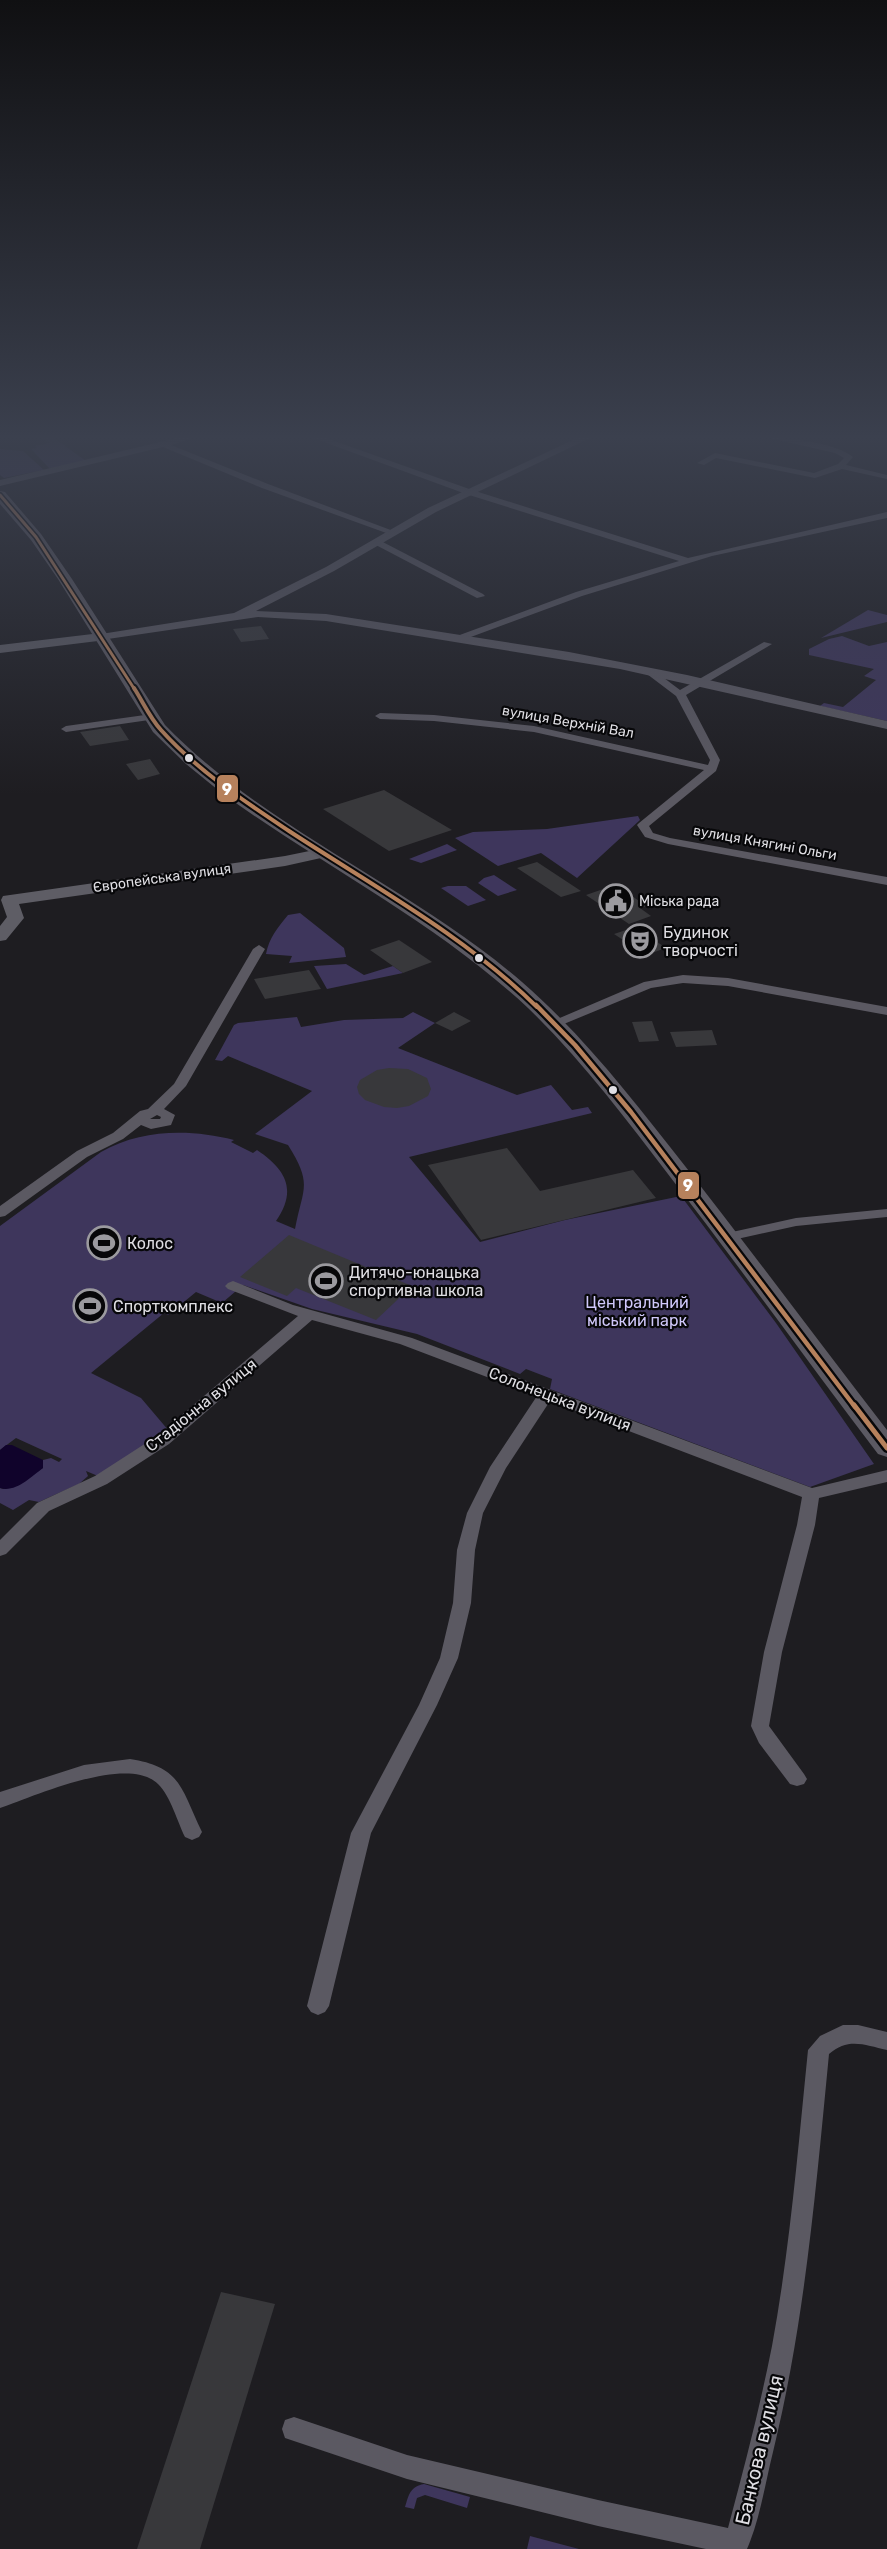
<svg xmlns="http://www.w3.org/2000/svg" width="887" height="2549" font-family="Rubik,sans-serif">
<rect width="100%" height="100%" fill="#1e1d21"/>
<g fill="#3e365c">
<path d="M42 438H54L86 461 50 469 31 449 37 448 35 446 49 443Z"/>
<path d="M0 449 23 451 44 470 4 478 0 475Z"/>
<path d="M868 610 887 615V622L821 638Z"/>
<path d="M842 636 869 646 887 642V721L820 706 824 703 843 707 876 680 864 676 874 669 809 655V649L829 639Z"/>
<path d="M638 816 640 820 577 878 541 853 498 866 455 838 473 832 547 829Z"/>
<path d="M447 844 457 850 421 863 409 859Z"/>
<path d="M494 875 517 890 498 896 478 883 484 878Z"/>
<path d="M448 886H466L486 900 468 906 441 888Z"/>
<path d="M300 913 344 948 346 957 289 963 292 956 266 954C269 938 278 927 288 915Z"/>
<path d="M346 964 364 975 393 966 403 973 327 989 314 966Z"/>
<path d="M413 1012 435 1023 398 1048 517 1095 551 1085 572 1110 588 1107 592 1113 409 1157 480 1242 565 1220 681 1196 776 1323 874 1464 810 1487 550 1389 552 1379 526 1369 520 1374 417 1334 312 1309 243 1285 222 1303 196 1292 168 1315 164 1313 91 1373 141 1398 169 1431 98 1476 86 1471 88 1476 79 1484 52 1496 39 1502 29 1500 13 1510 0 1503V1488L4 1489 43 1468V1460L51 1458 59 1462 62 1459 16 1438 0 1450V1226L101 1152C142 1129 190 1129 234 1140L231 1142 253 1153 257 1150C287 1170 297 1191 276 1221L295 1229C303 1187 313 1185 288 1145L255 1134 312 1091 228 1056 222 1061 215 1060 234 1025 238 1023 297 1017 301 1027 344 1020 403 1018Z"/>
<path d="M424 2484 470 2497 467 2508 425 2495 417 2498 414 2509 405 2507C409 2494 410 2487 424 2484Z"/>
<path d="M530 2536 579 2549H527Z"/>
</g>
<path fill="#10032b" d="M6 1445H12L43 1460V1468C31 1477 15 1493 0 1488V1450Z"/>
<g fill="#38383b">
<path d="M261 626 269 639 241 642 233 629Z"/>
<path d="M120 726 129 740 90 746 80 732Z"/>
<path d="M150 759 160 774 138 780 126 764Z"/>
<path d="M384 790 452 830 389 851 323 809Z"/>
<path d="M537 862 581 891 561 897 517 868Z"/>
<path d="M609 887 620 895 627 893 647 906 640 908 651 916 629 924 586 895Z"/>
<path d="M635 927 666 948 646 955 614 934Z"/>
<path d="M399 940 432 962 403 973 370 950Z"/>
<path d="M309 970 321 989 265 999 254 979Z"/>
<path d="M454 1012 471 1021 452 1031 435 1023Z"/>
<path d="M652 1021 659 1041 639 1042 632 1022Z"/>
<path d="M712 1030 717 1045 676 1047 670 1032Z"/>
<path d="M389 1068 408 1069 427 1078 431 1089 428 1096 409 1106 397 1108 384 1107 365 1100 359 1094 357 1087 360 1080 377 1070Z"/>
<path d="M507 1148 540 1191 633 1170 656 1198 481 1240 428 1165Z"/>
<path d="M289 1235 412 1286 376 1320 296 1288 287 1296 240 1277Z"/>
<path d="M221 2292 275 2304 200 2549H137Z"/>
</g>
<g fill="none" stroke-linecap="round" stroke-linejoin="round">
<g fill="#5b5962" fill-rule="evenodd">
<path d="M177 438H193L171 445 268 484 396 532 389 534 262 488 163 447 0 486V480Z"/>
<path d="M313 438H326L472 490 688 558 887 512V518L712 556 582 596 460 641 457 640V636L576 592 679 561 466 494Z"/>
<path d="M769 438C792 438 836 443 853 457L846 465 887 475V479L842 469 815 478 716 458 704 465 697 463 715 453 814 473 838 464 844 458 835 453Z"/>
<path d="M377 539 483 594 485 596 477 598 374 544 373 542Z"/>
<path d="M764 642 772 644 686 695 720 760 716 771 649 826 653 833 670 838 887 877V885L668 844 645 837 637 825 639 823 704 770 534 732 434 721 380 719 375 716 380 713 434 715 534 726 708 765 710 760 676 696 643 671 652 669 680 690Z"/>
<path d="M152 714 156 715V719L66 732 61 729 66 726Z"/>
<path d="M259 945 265 949 186 1086 164 1109 175 1115 171 1125 151 1129 141 1125 123 1139 87 1157 5 1216 0 1217V1206L77 1151 113 1133 140 1111 148 1109 174 1084 253 949ZM157 1115 161 1117 160 1119H150Z"/>
<path d="M683 975 728 978 887 1007V1015L728 986 683 983 651 988 559 1026 554 1027 548 1023 644 982Z"/>
<path d="M887 1209V1217L796 1226 728 1241 721 1237 723 1234 796 1218Z"/>
<path d="M233 1281 293 1305 412 1338 812 1488 887 1470V1482L819 1498 815 1525 782 1652 769 1726 804 1774 807 1779 804 1784 797 1786 790 1784 759 1743 751 1726 764 1652 797 1525 802 1497 550 1401 506 1468 483 1513 475 1550 471 1603 458 1658 437 1705 371 1833 329 2006 325 2012 318 2015 311 2012 307 2006 351 1833 419 1705 440 1658 453 1603 457 1550 467 1513 490 1467 537 1396 400 1344 312 1320 169 1444 107 1484 49 1511 6 1554 0 1556V1540L37 1503 95 1476 157 1436 298 1316 228 1289 225 1286 228 1283Z"/>
<path d="M130 1759C182 1767 181 1789 202 1832L199 1837 192 1840 185 1837C177 1821 171 1797 158 1784 128 1754 35 1796 0 1808V1792L84 1765Z"/>
<path d="M843 2025H858L887 2032V2050C865 2045 848 2037 829 2054 816 2188 805 2321 773 2452 765 2484 760 2519 747 2549H706L598 2526 407 2479 285 2438 282 2429 285 2420 294 2417 407 2455 598 2500 728 2528C744 2468 760 2407 772 2346 790 2248 798 2149 808 2050L820 2036Z"/>
</g>
<path fill="#5b5962" fill-rule="evenodd" d="M577 438H590L436 512 334 571 256 611 326 614 569 652 687 675 887 721V729L620 669 326 621 258 617 101 640 95 637 101 634 234 613 326 567 428 508Z"/>
<g fill="#5e5d65" fill-rule="evenodd">
<path d="M101 633 108 637 106 640 0 653V645Z"/>
<path d="M324 848 332 853 330 856 285 866 19 904 24 918 6 940 0 941V926L7 917 1 900 3 896 285 856Z"/>
</g>
<path fill="#5b5962" fill-rule="evenodd" d="M0 491 5 492 41 534 72 579 165 725C268 831 411 886 522 982 584 1036 634 1101 685 1166 753 1253 819 1342 887 1430V1457L878 1454C808 1362 741 1269 671 1178 626 1119 581 1059 528 1008 437 923 323 866 223 794L186 764 153 732 58 579 31 540 0 504Z"/>
<defs>
<path id="bus-1-far3" d="M0 495 36 537 135 690"/>
<path id="bus-1-far2" d="M134 688C143 702 150 718 161 730 198 771 244 801 289 831 373 886 465 936 537 1007"/>
<path id="bus-1-far1" d="M536 1005 575 1045 631 1112 855 1407"/>
<path id="bus-1" d="M854 1405 887 1448"/>
</defs>
<use href="#bus-1-far3" stroke="#070709" stroke-width="6"/>
<use href="#bus-1-far2" stroke="#070709" stroke-width="8"/>
<use href="#bus-1-far1" stroke="#070709" stroke-width="9"/>
<use href="#bus-1" stroke="#070709" stroke-width="10"/>
<use href="#bus-1-far3" stroke="#b6815c" stroke-width="3"/>
<use href="#bus-1-far2" stroke="#b6815c" stroke-width="4"/>
<use href="#bus-1-far1" stroke="#b6815c" stroke-width="4.5"/>
<use href="#bus-1" stroke="#b6815c" stroke-width="5"/>
</g>
<linearGradient id="sky" x2="0" y2="1"><stop stop-color="#101012"/><stop offset="0.55" stop-color="#3b404e"/><stop offset="1" stop-color="#3b404e" stop-opacity="0"/></linearGradient>
<rect width="887" height="795" fill="url(#sky)"/>
<defs>
<symbol id="civic-ring" viewBox="-11 -11 22 22"><circle r="9.5" fill="#070709" stroke="#9b9a9f" stroke-width="1.5"/><path d="M-.6-6.5H3V-4.5H.6V-3L4-1V1h2V6H-6V1h2V-1L-.6-3ZM-1.2 2.5V6h2.4V2.5Z" fill="#9b9a9f"/></symbol>
<symbol id="theatre-ring" viewBox="-11 -11 22 22"><circle r="9.5" fill="#070709" stroke="#9b9a9f" stroke-width="1.5"/><path d="M-5-5.5Q0-4 5-5.5V0Q5 5 0 6Q-5 5-5 0ZM-3.3-2.5H-1v1.5H-3.3ZM1-2.5H3.3v1.5H1ZM-2.8 1Q0 5.5 2.8 1Z" fill="#9b9a9f"/></symbol>
<symbol id="stadium-ring" viewBox="-11 -11 22 22"><circle r="9.5" fill="#070709" stroke="#9b9a9f" stroke-width="1.5"/><path d="M0-5a6.5 5 0 1 0 0 10a6.5 5 0 1 0 0-10ZM-3.5-1.8h7v3.6h-7Z" fill="#9b9a9f"/></symbol>
</defs>
<g fill-rule="evenodd">
<use href="#civic-ring" x="597" y="882" width="38" height="38"/>
<use href="#theatre-ring" x="621" y="922" width="38" height="38"/>
<use href="#stadium-ring" x="85" y="1224" width="38" height="38"/>
<use href="#stadium-ring" x="307" y="1262" width="38" height="38"/>
<use href="#stadium-ring" x="71" y="1287" width="38" height="38"/>
</g>
<g fill="#dfdee3" stroke="#070709" stroke-width="2">
<circle cx="189" cy="758" r="5"/>
<circle cx="479" cy="958" r="5"/>
<circle cx="613" cy="1090" r="5"/>
</g>
<g text-anchor="middle" dominant-baseline="central" stroke-width="4.5" stroke-linejoin="round" paint-order="stroke">
<g font-size="14" fill="#dfdee3" stroke="#070709">
<text transform="translate(568 722) rotate(10)">вулиця Верхній Вал</text>
<text transform="translate(765 843) rotate(10)">вулиця Княгині Ольги</text>
<text transform="translate(162 878) rotate(-8)">Європейська вулиця</text>
</g>
<g font-size="14" fill="#dfdee3" stroke="#070709" text-anchor="start">
<text x="639" y="901">Міська рада</text>
</g>
<g font-size="16" fill="#dfdee3" stroke="#070709" text-anchor="start">
<text x="663" y="932">Будинок<tspan x="663" dy="18">творчості</tspan></text>
<text x="127" y="1243">Колос</text>
<text x="349" y="1272">Дитячо-юнацька<tspan x="349" dy="18">спортивна школа</tspan></text>
<text x="113" y="1306">Спорткомплекс</text>
</g>
<g font-size="16" fill="#d0c8fb" stroke="#070709">
<text x="637" y="1302">Центральний<tspan x="637" dy="18">міський парк</tspan></text>
</g>
<g font-size="16" fill="#dfdee3" stroke="#070709">
<text transform="translate(560 1399) rotate(21)">Солонецька вулиця</text>
<text transform="translate(201 1405) rotate(-39)">Стадіонна вулиця</text>
</g>
<g font-size="20" fill="#dfdee3" stroke="#070709">
<text transform="translate(759 2450) rotate(-77)">Банкова вулиця</text>
</g>
</g>
<g stroke="#070709" stroke-width="2">
<rect x="216" y="774" width="23" height="29" rx="6" fill="#b6815c"/>
<rect x="677" y="1171" width="23" height="29" rx="6" fill="#b6815c"/>
</g>
<g font-size="16" text-anchor="middle" font-weight="bold" fill="#fff">
<text x="227" y="795">9</text>
<text x="688" y="1191">9</text>
</g>
</svg>
